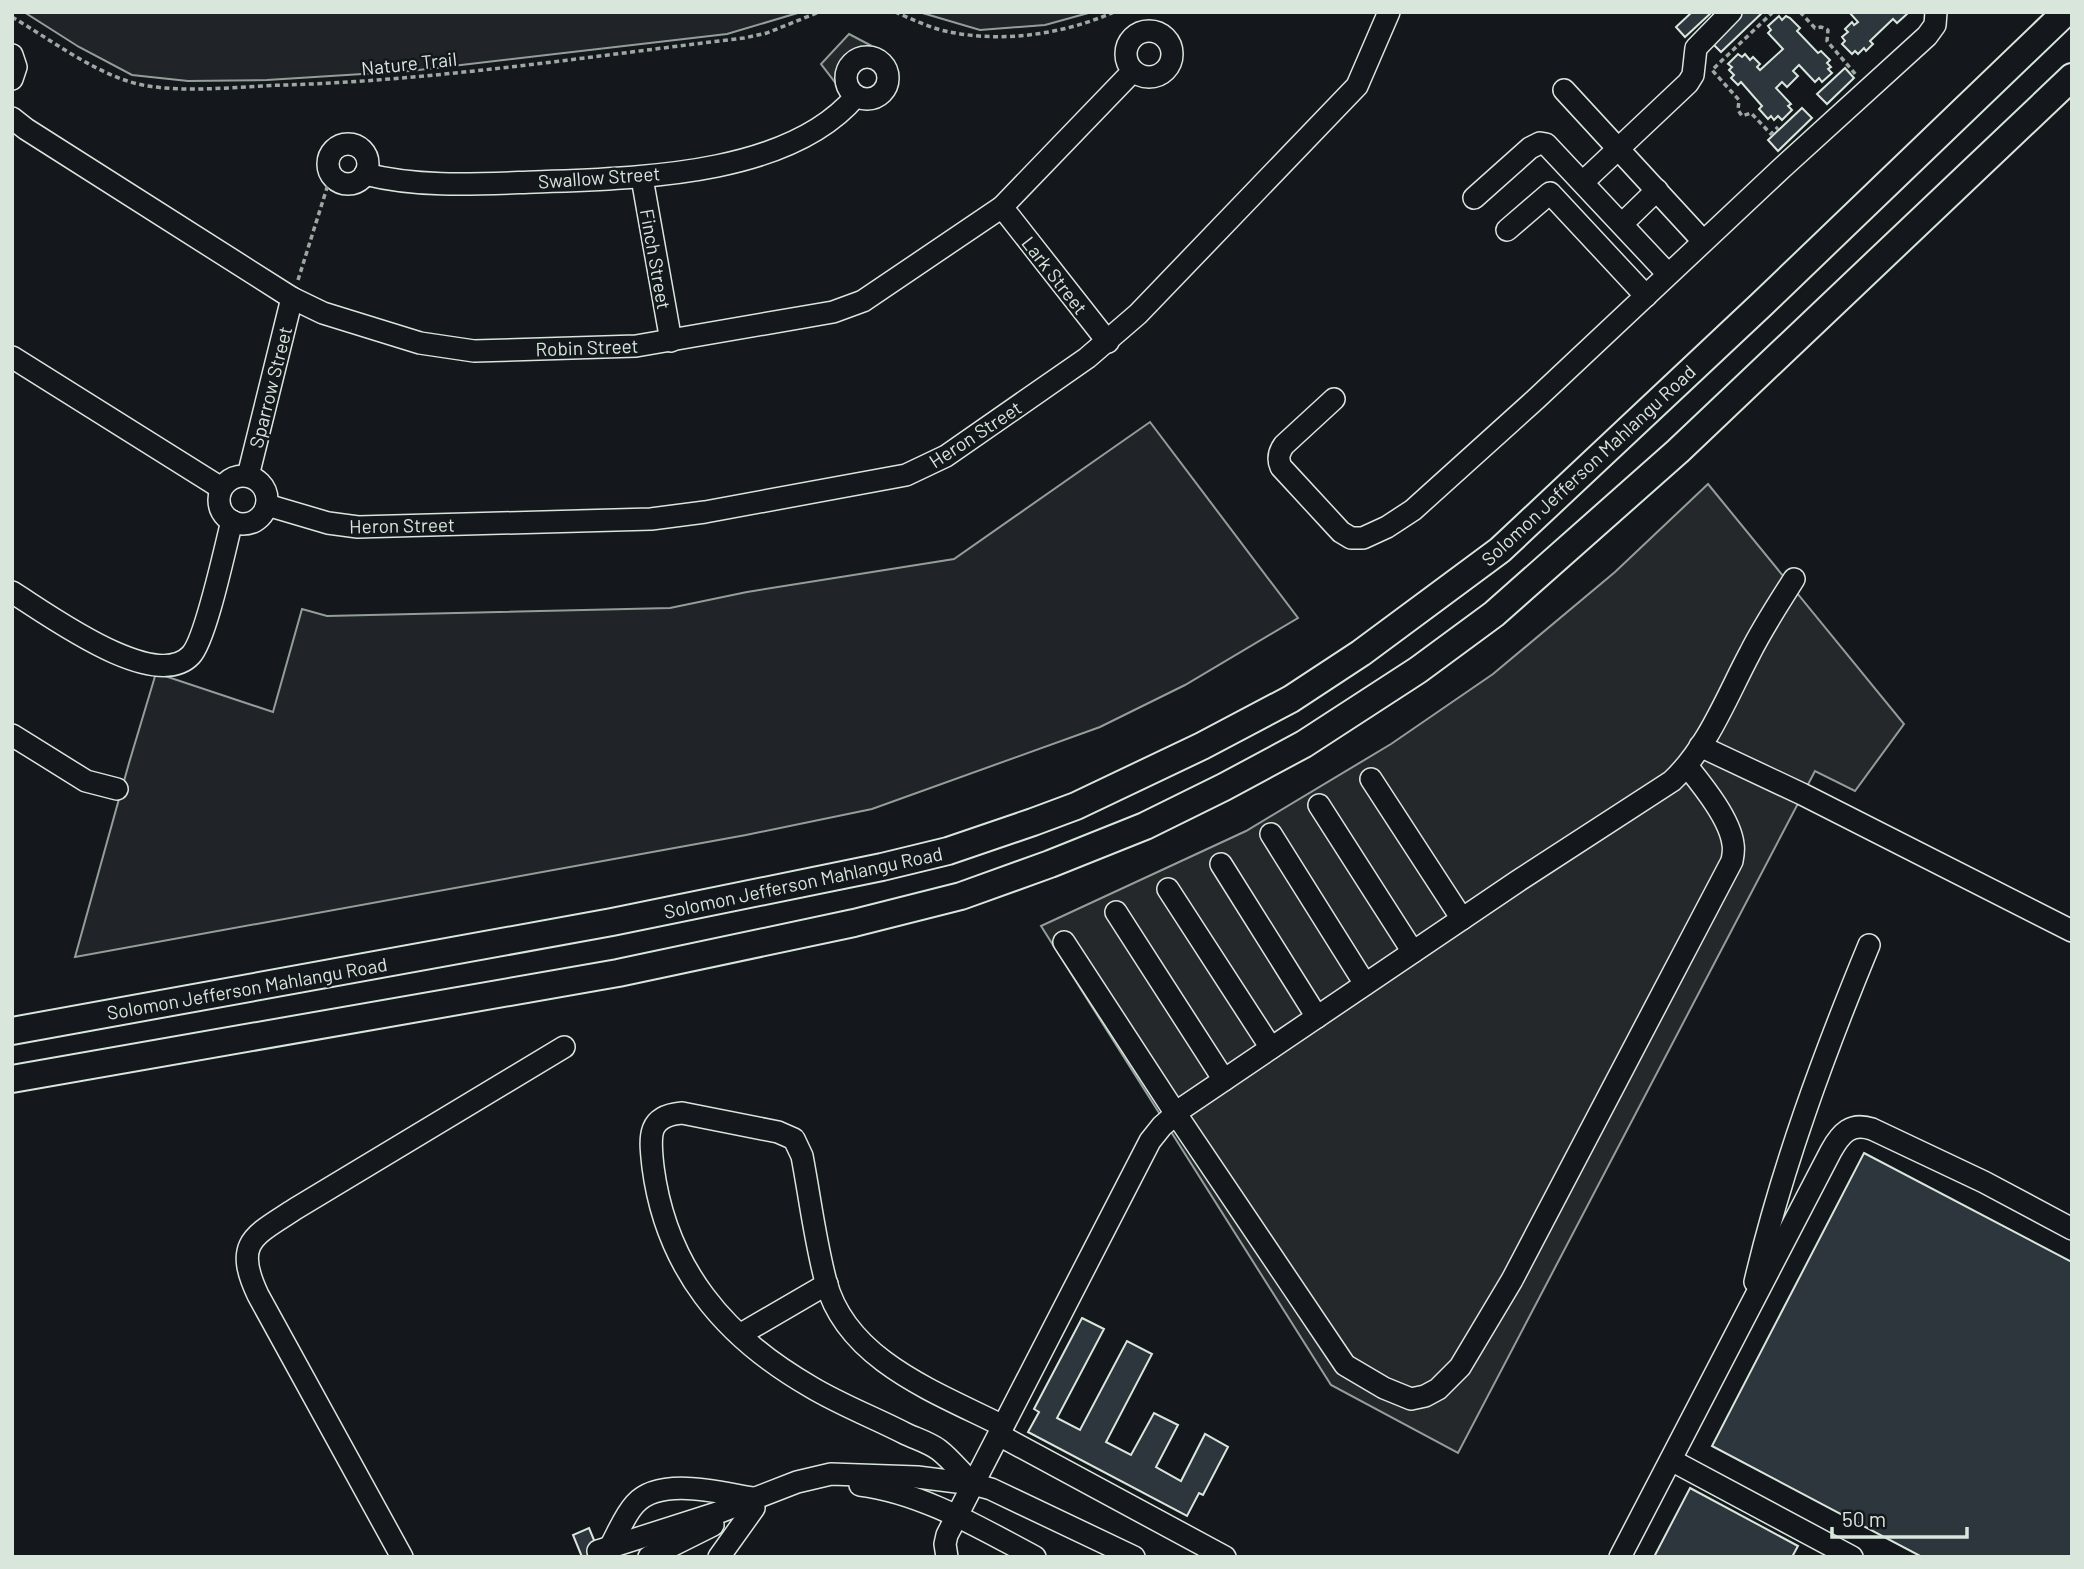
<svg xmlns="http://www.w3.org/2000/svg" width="2084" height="1569" font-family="Barlow,sans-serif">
<rect width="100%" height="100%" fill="#14181c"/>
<g fill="#202428" stroke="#939e99" stroke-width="2">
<path d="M24 12H801L727 34 410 71 267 80 188 81 132 75 79 47Z"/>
<path d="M919 12H1092L1045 25 980 30Z"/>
<path d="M1150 422 1298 618 1185 685 1100 727 872 809 746 835 75 957 129 763 156 673 273 712 302 609 327 616 670 608 747 592 954 559Z"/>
</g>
<g fill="#24282b" stroke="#939e99" stroke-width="2">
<path d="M849 34 870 45 852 53 846 62 841 90 821 64Z"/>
<path d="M1708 484 1904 724 1855 791 1815 771 1458 1453 1331 1385 1041 926 1246 831 1391 744 1493 674 1615 572Z"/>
</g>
<g fill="#2c363c" stroke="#d8e6dc" stroke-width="2">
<path d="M1692 12H1712L1685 37 1676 27Z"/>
<path d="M1742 12H1763L1721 52 1711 42Z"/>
<path d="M1849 12H1905L1907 14 1897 23 1893 19 1870 41 1873 44 1866 51 1864 48 1858 54 1855 51 1852 54 1842 44 1845 41 1842 37 1848 32 1845 29 1852 22 1854 25 1858 22Z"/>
<path d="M1779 16 1782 20 1786 16 1790 18 1800 28 1797 31 1818 53 1821 51 1830 60 1827 63 1831 67 1828 69 1832 73 1822 82 1819 78 1815 82 1799 65 1793 71 1798 76 1787 87 1782 82 1776 88 1791 104 1788 106 1792 110 1782 120 1778 116 1774 120 1771 116 1768 119 1759 109 1762 106 1741 82 1738 85 1731 78 1734 75 1729 70 1732 67 1728 64 1738 54 1742 57 1745 54 1750 60 1753 57 1760 64 1757 67 1760 70 1783 49 1768 33 1771 30 1768 26Z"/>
<path d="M1845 68 1854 78 1827 104 1817 94Z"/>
<path d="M1802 108 1812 118 1778 151 1768 140Z"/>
<path d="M1864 1153 2072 1262V1557H1922L1712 1446Z"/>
<path d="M1082 1318 1104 1329 1057 1418 1080 1430 1127 1341 1152 1354 1106 1442 1131 1455 1154 1413 1178 1425 1156 1467 1181 1481 1205 1434 1228 1447 1203 1495 1199 1493 1187 1516 1028 1432 1039 1412 1034 1409Z"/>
<path d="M1690 1488 1798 1546 1792 1557H1654Z"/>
<path d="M589 1528 601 1557H582L573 1535Z"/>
</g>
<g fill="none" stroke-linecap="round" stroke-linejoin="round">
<defs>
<g id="minor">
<circle cx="1149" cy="54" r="23"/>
<path d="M12 55 16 67 12 79"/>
<circle cx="867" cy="78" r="21"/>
<path d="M1564 90 1703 241"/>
<path d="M12 118 26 129 292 298 323 313 420 343 474 351 636 346 833 312 863 301 1002 207 1133 71"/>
<circle cx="348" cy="164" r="20"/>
<path d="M365 174C420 188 479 184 535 182 634 178 788 177 856 96"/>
<path d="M642 178 671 341"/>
<path d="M1583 182 1688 83 1693 75 1696 48 1731 12"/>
<path d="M1474 198 1530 148 1540 143 1546 144 1668 274"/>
<path d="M1002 207 1108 342"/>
<path d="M1622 224 1657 190"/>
<path d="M1507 230 1550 193 1646 296"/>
<path d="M12 357 221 488"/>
<path d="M1334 399 1284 445C1279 452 1277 458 1281 467L1341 532 1351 538H1363L1387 527 1413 510 1536 399 1783 167 1927 36 1935 25 1936 12"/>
<circle cx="243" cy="500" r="24"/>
<path d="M248 476 292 298"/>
<path d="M267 505 328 523 358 527 651 519 705 512 906 475 946 456 1087 358 1138 314 1357 86 1389 12"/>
<path d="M12 592C46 613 155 694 191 655 206 639 225 548 232 521"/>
<path d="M12 735 86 781 117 789"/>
<path d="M1700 746 1802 794 2072 931"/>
<path d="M1371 779 1462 919"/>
<path d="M1319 805 1413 952"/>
<path d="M1271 834 1365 984"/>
<path d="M1221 864 1317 1017"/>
<path d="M1168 889 1271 1048"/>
<path d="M1116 912 1224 1080"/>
<path d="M1064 942 1176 1114 1345 1365 1384 1388 1411 1399 1425 1396 1438 1389 1460 1367 1512 1280 1732 861C1733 856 1734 849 1733 844 1730 819 1703 786 1687 766"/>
<path d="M1755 1282C1782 1167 1824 1054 1869 945"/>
<path d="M741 1334 827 1284"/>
<path d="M999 1435 1225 1557"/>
<path d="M1671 1460 1852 1557"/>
<path d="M973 1484C962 1474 952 1460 939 1450 930 1443 917 1439 906 1434 875 1418 841 1405 811 1387 724 1337 666 1268 653 1167 650 1138 646 1116 682 1113L778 1132 794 1139 802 1156C810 1198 815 1241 826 1282 847 1361 938 1393 1003 1426"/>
<path d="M860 1485C923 1493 980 1528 1035 1557"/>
<path d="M610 1547C618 1533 624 1516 635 1504 660 1476 721 1493 753 1498"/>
<path d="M598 1551 717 1513 797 1482 831 1474 917 1477 973 1484 991 1489 1134 1557"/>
<path d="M402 1557 258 1295C233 1242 254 1236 295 1209L564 1047"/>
<path d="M649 1557 713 1525"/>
<path d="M719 1557 754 1508"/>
<path d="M947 1557 945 1544 947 1535 1150 1141 1162 1126 1184 1107 1518 881 1672 781C1708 747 1727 696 1750 653 1763 627 1779 603 1794 579"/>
<path d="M1620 1557 1831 1151C1841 1133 1851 1122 1872 1129L1984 1182 2072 1229"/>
</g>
<g id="major">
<path d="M12 1031 612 922 882 867 948 851 1033 822 1076 806 1202 746 1291 699 1361 653 1500 550 1762 304 2066 12"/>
<path d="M12 1079 618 973 854 923 961 896 1050 864 1145 826 1224 787 1304 744 1418 670 1494 614 1678 451 2072 77"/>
</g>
</defs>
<use href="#minor" stroke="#d8e6dc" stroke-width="24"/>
<use href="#major" stroke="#d8e6dc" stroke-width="30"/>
<g stroke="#9da8a2" stroke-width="3.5" stroke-dasharray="5 3.5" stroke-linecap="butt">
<path d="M895 12C912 19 932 29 950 32 1004 43 1064 34 1114 12"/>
<path d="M1773 12 1712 70 1739 100 1738 110 1742 116 1751 113 1771 134 1778 127"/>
<path d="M1800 12 1815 28 1821 27 1828 30 1827 41 1857 76"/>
<path d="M12 17C53 41 102 79 148 86 193 93 241 86 286 85 439 80 592 56 744 38L767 33 819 12"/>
<path d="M298 280 331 175"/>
</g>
<use href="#minor" stroke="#14181c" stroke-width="21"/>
<use href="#major" stroke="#14181c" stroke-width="26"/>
</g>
<g text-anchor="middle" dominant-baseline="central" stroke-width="5" stroke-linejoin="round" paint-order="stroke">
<g font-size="19" fill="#d8e6dc" stroke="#14181c">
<text transform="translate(409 63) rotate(-6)">Nature Trail</text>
<text transform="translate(599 177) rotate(-4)">Swallow Street</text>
<text transform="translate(656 259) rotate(80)">Finch Street</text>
<text transform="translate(1055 275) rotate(52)">Lark Street</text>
<text transform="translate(587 347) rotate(-2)">Robin Street</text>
<text transform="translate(270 387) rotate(-76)">Sparrow Street</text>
<text transform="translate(975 434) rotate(-33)">Heron Street</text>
<text transform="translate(1588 465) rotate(-43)">Solomon Jefferson Mahlangu Road</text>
<text transform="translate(402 525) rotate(-1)">Heron Street</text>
<text transform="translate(803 882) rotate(-12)">Solomon Jefferson Mahlangu Road</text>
<text transform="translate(247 988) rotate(-10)">Solomon Jefferson Mahlangu Road</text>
</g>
</g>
<rect width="2084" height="1569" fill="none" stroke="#d8e6dc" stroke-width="28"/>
<path d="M1832 1527v10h135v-10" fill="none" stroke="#d8e6dc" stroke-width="3.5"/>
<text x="1842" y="1527" font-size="21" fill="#d8e6dc" stroke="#14181c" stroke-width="5" paint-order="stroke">50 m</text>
</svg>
